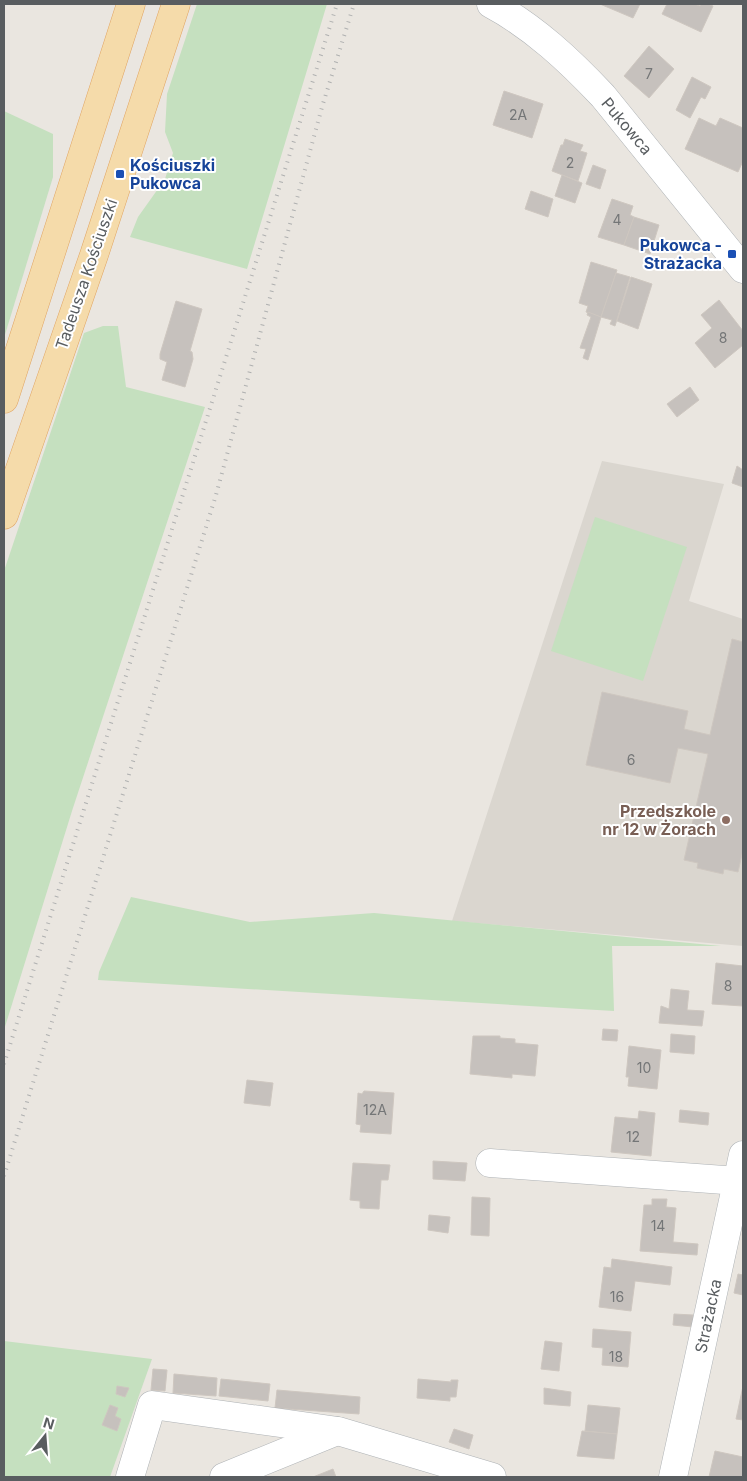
<svg xmlns="http://www.w3.org/2000/svg" width="747" height="1481" font-family="Inter,sans-serif">
<rect width="100%" height="100%" fill="#eae6e0"/>
<path fill="#dad6cf" d="M602 461 724 484 689 601 743 619V946L452 921Z"/>
<g fill="#c5e0bf">
<path d="M197 4H327L247 269 130 237 138 217 165 179 173 153 165 132 167 94Z"/>
<path d="M4 111 53 134V177L4 338Z"/>
<path d="M103 326H118L126 387 205 407 72 811 4 1030V571L84 333Z"/>
<path d="M595 517 687 547 643 681 551 651Z"/>
<path d="M131 897 250 922 374 913 721 946H612L614 1011 98 980 99 972Z"/>
<path d="M4 1341 152 1359 110 1477H4Z"/>
</g>
<g fill="#c6c1bd" stroke="#cec7c0">
<path d="M600 4H640L633 18Z"/>
<path d="M667 4H694L700 6 701 4H707L713 6 701 32 662 14Z"/>
<path d="M649 46 674 69 649 98 624 76Z"/>
<path d="M692 77 711 87 705 99 701 97 690 118 676 110Z"/>
<path d="M504 91 543 104 532 138 493 125Z"/>
<path d="M699 118 716 126 720 118 743 128V161L738 172 685 149Z"/>
<path d="M565 139 583 145 580 151 587 153 578 181 552 171 561 145H563Z"/>
<path d="M593 165 606 170 600 189 586 184Z"/>
<path d="M562 175 582 183 575 203 555 196Z"/>
<path d="M531 191 553 199 548 217 525 209Z"/>
<path d="M612 199 633 206 630 215 634 217 624 245 598 237Z"/>
<path d="M634 217 659 225 650 254 624 245Z"/>
<path d="M591 262 617 270 601 317 586 312 588 306 579 303Z"/>
<path d="M616 273 630 277 615 326 610 324 612 320 601 317Z"/>
<path d="M631 277 652 284 638 329 617 321Z"/>
<path d="M719 300 743 331V345L715 368 695 343 712 328 701 315Z"/>
<path d="M176 301 202 309 190 351 192 352 193 359 185 387 162 380 167 362 160 359V354Z"/>
<path d="M588 312 601 317 588 360 583 358 586 349 580 348 591 317 587 315Z"/>
<path d="M690 387 699 400 677 417 667 404Z"/>
<path d="M737 466 743 470V487L732 483Z"/>
<path d="M732 639 743 642V850L738 872 724 869 723 874 697 868 698 863 684 860 708 754 678 748 670 783 586 765 602 692 688 711 684 729 710 735Z"/>
<path d="M716 963 743 966V1006L712 1004Z"/>
<path d="M671 989 689 991 687 1010 704 1011 702 1026 659 1023 661 1006 669 1009Z"/>
<path d="M603 1029 618 1030 617 1041 602 1040Z"/>
<path d="M671 1034 695 1036 694 1054 670 1052Z"/>
<path d="M473 1036H500V1038L515 1039V1043L538 1045 535 1076 512 1074V1078L470 1074Z"/>
<path d="M629 1046 661 1050 657 1089 628 1086 629 1077H626Z"/>
<path d="M247 1080 273 1083 270 1106 244 1103Z"/>
<path d="M364 1091 394 1093 391 1134 360 1132 361 1125 356 1124 358 1093 362 1094Z"/>
<path d="M680 1110 709 1113 708 1125 679 1122Z"/>
<path d="M639 1111 655 1113 651 1156 611 1152 615 1117 638 1119Z"/>
<path d="M433 1161 467 1163 465 1181 433 1179Z"/>
<path d="M353 1163 390 1165 388 1180H381L379 1209 360 1208V1201L350 1200Z"/>
<path d="M472 1197 490 1198 489 1236 471 1235Z"/>
<path d="M652 1199H667L666 1207 676 1208 673 1242 698 1244 697 1255 640 1251 644 1205H652Z"/>
<path d="M429 1215 450 1217 448 1233 428 1230Z"/>
<path d="M612 1259 672 1267 670 1285 635 1281 631 1311 599 1307 604 1267 611 1268Z"/>
<path d="M738 1274 743 1275V1295L734 1293Z"/>
<path d="M674 1314 693 1315V1327L673 1325Z"/>
<path d="M593 1329 631 1332 628 1367 602 1365 603 1348 592 1347Z"/>
<path d="M545 1341 562 1343 559 1371 541 1369Z"/>
<path d="M153 1369 167 1370 165 1391 151 1390Z"/>
<path d="M174 1374 217 1378 216 1396 173 1393Z"/>
<path d="M221 1379 270 1384 268 1401 219 1396Z"/>
<path d="M418 1379 451 1382V1380H458L456 1397H450V1401L417 1398Z"/>
<path d="M117 1386 129 1388 125 1397 116 1394Z"/>
<path d="M743 1386V1420L736 1419Z"/>
<path d="M544 1388 571 1392 570 1406 544 1404Z"/>
<path d="M277 1390 360 1397 359 1414 275 1408Z"/>
<path d="M110 1405 118 1408 115 1416 121 1419 117 1431 102 1425Z"/>
<path d="M588 1405 620 1408 617 1434 585 1431Z"/>
<path d="M454 1429 473 1435 469 1449 449 1442Z"/>
<path d="M582 1431 617 1434 614 1459 577 1456Z"/>
<path d="M715 1451 743 1457V1477H709Z"/>
<path d="M333 1469 336 1477H313Z"/>
</g>
<g fill="none" stroke-linecap="round" stroke-linejoin="round">
<defs>
<g id="minor">
<path d="M491 4C534 27 570 61 603 96L743 269"/>
<path d="M490 1163 738 1181"/>
<path d="M130 1477 152 1405 338 1431 492 1477"/>
<path d="M224 1477 337 1431"/>
<path d="M673 1477 743 1155"/>
</g>
<g id="major">
<path d="M4 399 131 4"/>
<path d="M4 515 94 255 176 4"/>
</g>
</defs>
<use href="#minor" stroke="#aeb2b5" stroke-width="29"/>
<use href="#major" stroke="#e1a563" stroke-width="29"/>
<use href="#minor" stroke="#fff" stroke-width="28"/>
<use href="#major" stroke="#f5dbaa" stroke-width="28"/>
<g stroke="#afb0b0" stroke-width="4" stroke-dasharray="1 6" stroke-linecap="butt">
<path d="M4 1064 337 4"/>
<path d="M4 1176 216 495 322 107 354 4"/>
</g>
</g>
<g fill="#1a4fb4" stroke="#fff" stroke-width="2">
<rect x="115" y="169" width="10" height="10" rx="2.5"/>
<rect x="727" y="249" width="10" height="10" rx="2.5"/>
</g>
<circle fill="#8d6e63" stroke="#fff" stroke-width="2" cx="726" cy="820" r="5"/>
<g text-anchor="middle" dominant-baseline="central" stroke-width="4" stroke-linejoin="round" paint-order="stroke">
<g font-size="14" fill="#747677">
<text x="649" y="73">7</text>
<text x="518" y="114">2A</text>
<text x="570" y="162">2</text>
<text x="617" y="219">4</text>
<text x="723" y="337">8</text>
<text x="631" y="759">6</text>
<text x="728" y="985">8</text>
<text x="644" y="1067">10</text>
<text x="375" y="1109">12A</text>
<text x="633" y="1136">12</text>
<text x="658" y="1225">14</text>
<text x="617" y="1296">16</text>
<text x="616" y="1356">18</text>
</g>
<g font-size="16" fill="#595d60" stroke="#fff">
<text transform="translate(627 126) rotate(50)">Pukowca</text>
<text transform="translate(86 274) rotate(-71)">Tadeusza Kościuszki</text>
<text transform="translate(708 1316) rotate(-78)">Strażacka</text>
</g>
<g font-size="16" font-weight="bold" fill="#164399" stroke="#fff" text-anchor="start">
<text x="130" y="165">Kościuszki<tspan x="130" dy="18">Pukowca</tspan></text>
<text x="722" y="245" text-anchor="end">Pukowca -<tspan x="722" dy="18">Strażacka</tspan></text>
</g>
<g font-size="16" font-weight="bold" fill="#785e54" stroke="#fff" text-anchor="end">
<text x="716" y="811">Przedszkole<tspan x="716" dy="18">nr 12 w Żorach</tspan></text>
</g>
</g>
<rect width="747" height="1481" fill="none" stroke="#595d60" stroke-width="10"/>
<g transform="translate(45 1436) rotate(17)" stroke="#ffffff" stroke-width="4" paint-order="stroke">
<path d="M0-4L9 19L0 12L-9 19Z" fill="#595d60"/>
<text y="-8" font-size="14" font-weight="bold" text-anchor="middle" fill="#595d60">N</text>
</g>
</svg>
